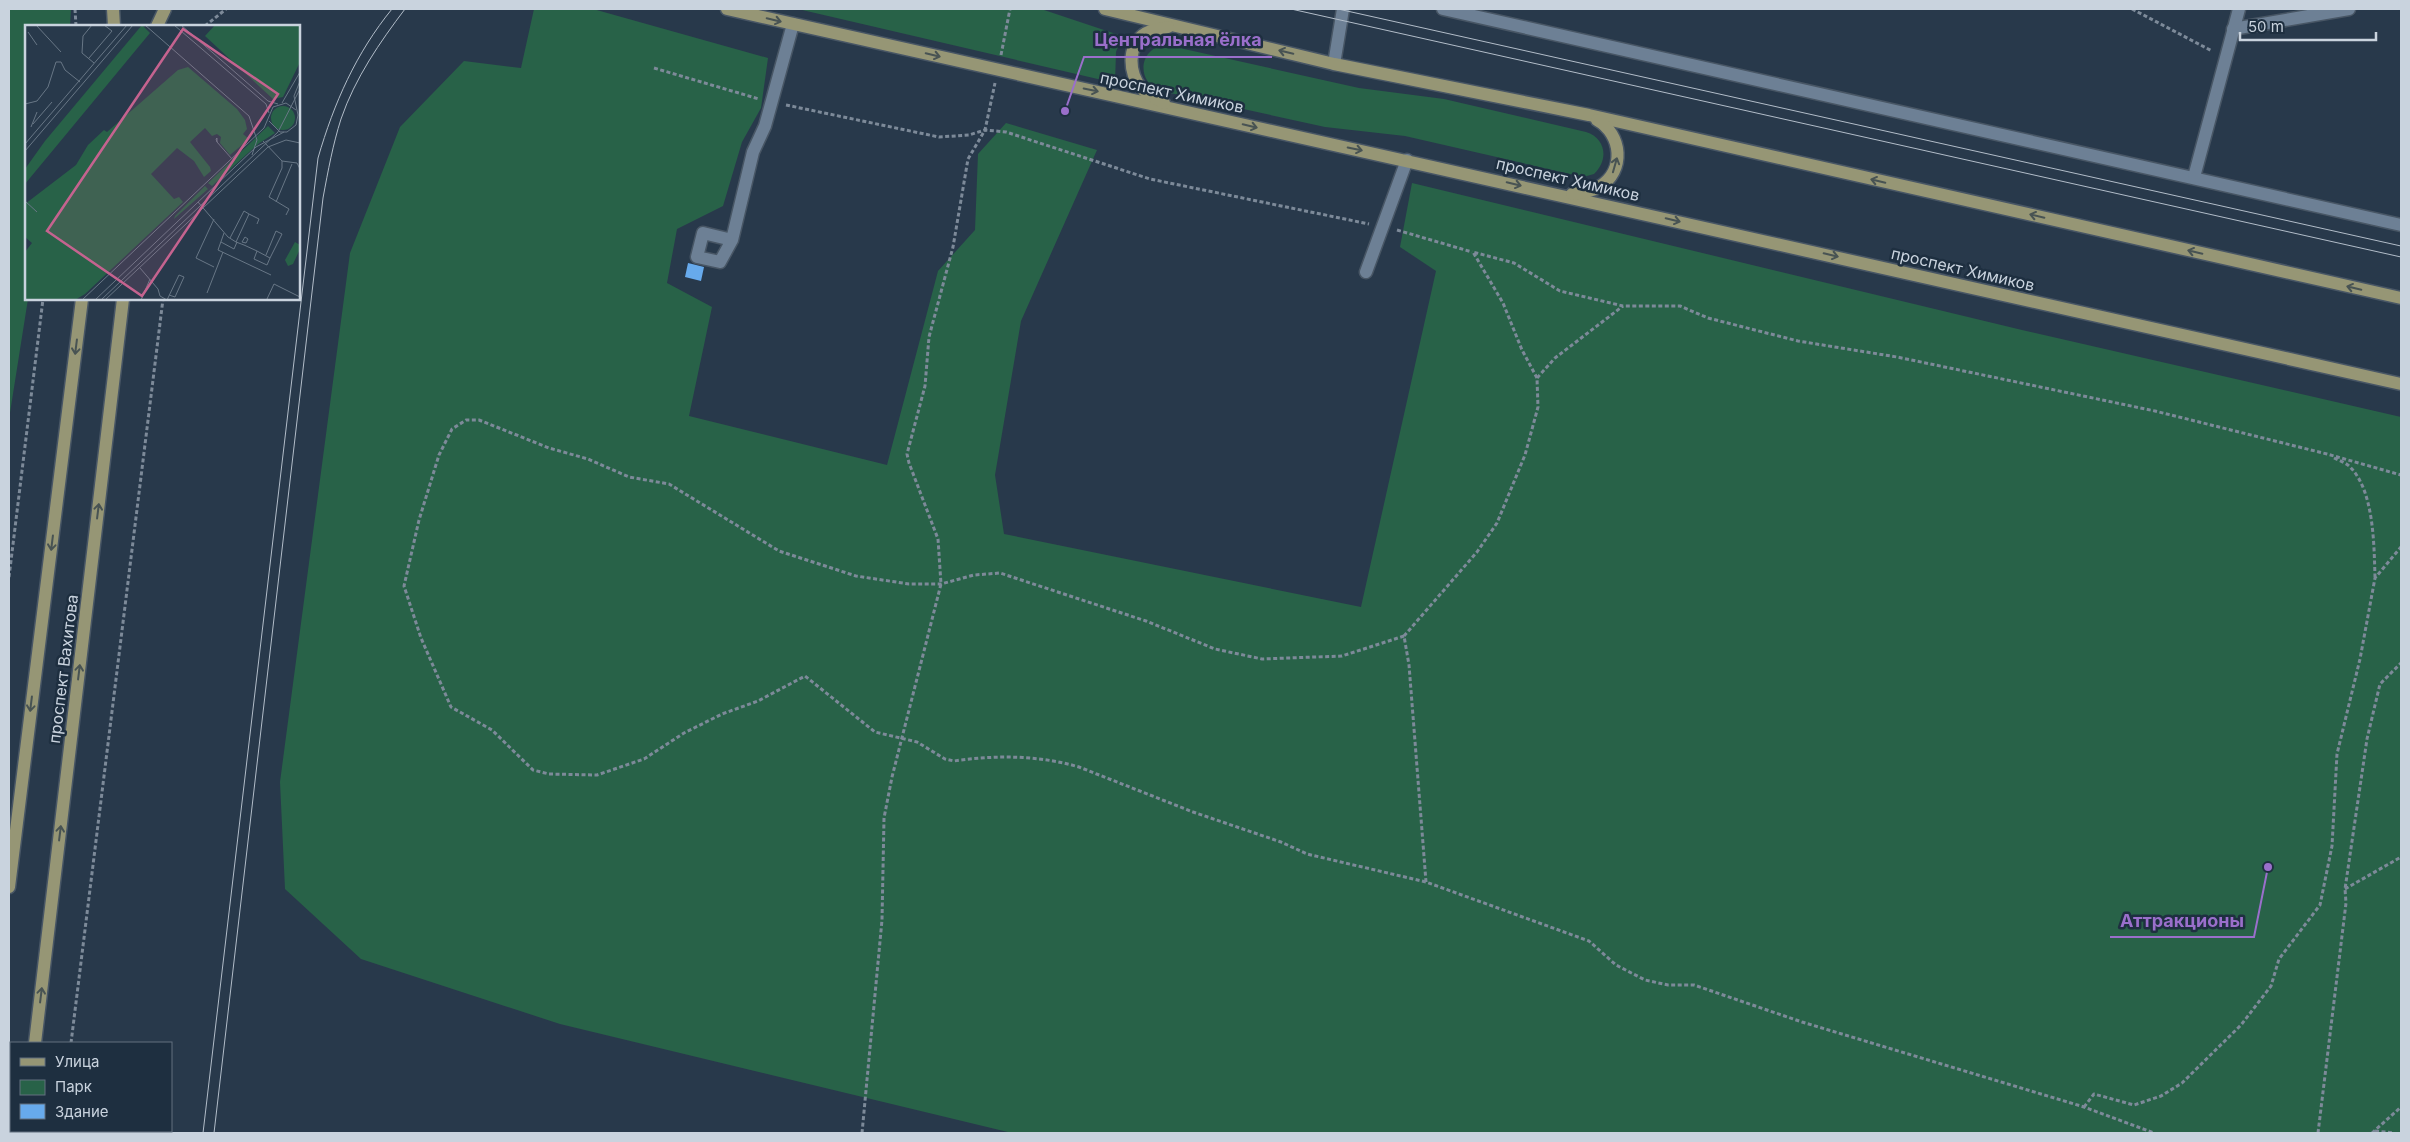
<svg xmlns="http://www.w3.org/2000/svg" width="2410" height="1142" font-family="Inter,sans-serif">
<rect width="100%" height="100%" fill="#28394b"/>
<g fill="#286248">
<path d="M9 9H71L70 26H26L28 299 9 419Z"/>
<path d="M534 9H593L768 58 761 108 742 142 723 206 677 229 667 283 712 307 689 416 887 465 938 271 975 230 978 154 1006 123 1097 150 1021 321 995 475 1004 534 1361 607 1436 271 1400 247 1412 183 2022 330 2401 417V1133H1012L560 1024 361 959 285 889 280 782 350 253 400 127 464 61 521 68Z"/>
<path d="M798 9H1041L1122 36 1116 52 1115 83Z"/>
<path d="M1166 45 1359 88 1444 99 1586 132C1606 138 1609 160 1594 174L1583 177 1405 136 1325 127 1161 91C1135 82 1139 47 1166 45Z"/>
</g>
<path fill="#67aaec" d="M688 263 704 267 701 281 685 277Z"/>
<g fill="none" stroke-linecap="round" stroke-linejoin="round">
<defs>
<g id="minor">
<path d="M1443 9 2401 225"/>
<path d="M2233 29 2349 9"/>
<path d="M1334 64 1343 9"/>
<path d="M2194 177 2239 9"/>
<path d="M732 240 703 233 697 257 720 262 732 240 753 152 765 126 793 24"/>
<path d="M1366 272 1407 160"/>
</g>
<g id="major">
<path d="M113 9 114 26"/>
<path d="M727 9 2401 384"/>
<path d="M1105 9 1334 64 1589 115 2401 298"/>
<path d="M157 26 165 9"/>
<path d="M1164 103C1156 98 1147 94 1141 88 1129 73 1127 48 1143 35 1150 29 1160 29 1168 27"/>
<path d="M1572 194C1582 193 1591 192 1599 187 1626 171 1622 134 1597 120"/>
<path d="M9 887 82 299"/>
<path d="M35 1043 123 299"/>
<path d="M24 1133 25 1131"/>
</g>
</defs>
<use href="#minor" stroke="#485665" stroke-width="15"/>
<use href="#major" stroke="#485665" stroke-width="15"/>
<g stroke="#7d8a99" stroke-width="3" stroke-dasharray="4 2.5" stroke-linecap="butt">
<path d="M75 9 76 26"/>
<path d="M2132 9 2212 51"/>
<path d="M205 26 226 9"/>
<path d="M1001 55 1010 9"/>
<path d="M654 68 759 99"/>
<path d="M786 105 939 137 969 135 985 130 1006 132 1150 179 1369 224"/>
<path d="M1397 230 1472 252"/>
<path d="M1537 378 1522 350 1503 303 1473 252 1514 263 1560 291 1623 306H1680L1708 318 1798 341 1897 357 2155 411 2327 454 2401 475"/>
<path d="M2334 458C2340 461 2347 463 2351 468 2374 492 2374 545 2375 577"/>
<path d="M9 577 43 299"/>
<path d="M1404 636 1342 656 1262 659 1215 649 1146 621 1000 573 974 575 941 584H909L856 576 779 551 669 484 629 477 588 459 549 448 479 420H466L452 429 439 455 419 520 404 586 421 638 451 707 492 730 533 770 549 774 597 775 644 759 684 733 722 714 758 701 805 676 875 732 917 742 945 759 954 761C996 755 1038 755 1079 767L1193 812 1281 842 1307 854 1426 882 1589 941 1616 965 1645 980 1668 985H1694L1802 1022 2084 1107 2154 1133"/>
<path d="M1426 882 1409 665 1404 636 1477 552 1497 523 1525 455 1538 407 1537 378 1555 358 1623 306"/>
<path d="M2345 889 2401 857"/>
<path d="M71 1043 163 299"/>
<path d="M2084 1107 2094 1094 2134 1105 2161 1096 2182 1083 2241 1025 2271 986 2279 959 2320 905 2332 846 2337 754 2360 659 2375 578 2401 547"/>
<path d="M2375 1131 2394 1133"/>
<path d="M59 1133 60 1131"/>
<path d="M862 1133 882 920 884 818 892 777 941 584 938 539 909 463 907 454 925 386 929 337 953 247 968 159 985 130 995 83"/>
<path d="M2318 1133 2346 903 2345 889 2367 739 2380 684 2401 663"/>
<path d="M2372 1133 2401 1107"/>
<path d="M2400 1133H2401"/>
</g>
<use href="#minor" stroke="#6d8095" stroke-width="12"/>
<use href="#major" stroke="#969675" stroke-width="12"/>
<g stroke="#b2bdc9" stroke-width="1">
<path d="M1291 9 2401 257"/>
<path d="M1338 9 2401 246"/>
<path d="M203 1133 318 158C334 103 356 53 392 9"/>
<path d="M214 1133 323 198C328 171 333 144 341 119 355 78 380 42 405 9"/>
</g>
</g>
<defs><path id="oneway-shaft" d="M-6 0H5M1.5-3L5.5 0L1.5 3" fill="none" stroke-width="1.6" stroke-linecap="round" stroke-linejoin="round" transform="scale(1.25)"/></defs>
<g stroke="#485353">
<use href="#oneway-shaft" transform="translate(774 20) rotate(13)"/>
<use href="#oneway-shaft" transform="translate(1286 52) rotate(-167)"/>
<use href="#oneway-shaft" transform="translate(933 55) rotate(13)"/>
<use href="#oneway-shaft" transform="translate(1091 90) rotate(12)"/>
<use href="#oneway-shaft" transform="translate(1250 126) rotate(13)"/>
<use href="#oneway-shaft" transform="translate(1355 149) rotate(12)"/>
<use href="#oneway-shaft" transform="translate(1615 165) rotate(-74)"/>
<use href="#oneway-shaft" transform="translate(1878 181) rotate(-167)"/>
<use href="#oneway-shaft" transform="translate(1514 184) rotate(13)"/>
<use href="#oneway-shaft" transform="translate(2037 216) rotate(-167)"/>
<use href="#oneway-shaft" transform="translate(1673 220) rotate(13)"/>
<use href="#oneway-shaft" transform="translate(2195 252) rotate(-167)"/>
<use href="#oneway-shaft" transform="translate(1831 255) rotate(13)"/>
<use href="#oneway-shaft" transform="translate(2354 288) rotate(-167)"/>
<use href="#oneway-shaft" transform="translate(76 347) rotate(97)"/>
<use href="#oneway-shaft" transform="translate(98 511) rotate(-83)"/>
<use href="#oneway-shaft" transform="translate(52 543) rotate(97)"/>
<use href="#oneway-shaft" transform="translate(79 672) rotate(-83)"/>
<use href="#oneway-shaft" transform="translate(31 704) rotate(97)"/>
<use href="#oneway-shaft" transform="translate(60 833) rotate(-83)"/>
<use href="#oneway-shaft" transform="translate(41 995) rotate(-83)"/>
</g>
<g text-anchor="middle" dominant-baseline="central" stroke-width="5" stroke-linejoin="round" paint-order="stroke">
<g font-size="16" fill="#c9d3de" stroke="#1e2f40">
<text transform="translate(1172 92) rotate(12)">проспект Химиков</text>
<text transform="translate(1568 179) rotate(13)">проспект Химиков</text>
<text transform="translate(1963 269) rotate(13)">проспект Химиков</text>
<text transform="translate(63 669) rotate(-83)">проспект Вахитова</text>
</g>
</g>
<g transform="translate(25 25)">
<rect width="275" height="275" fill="#28394b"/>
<path d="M117 0 125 8 0 159V144L20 116ZM190 0H275V37L258 72 248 74 180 11ZM163 42 212 84 220 95 222 104 218 109 224 114 205 130 195 118 196 112 192 109 187 111 180 103 165 117 185 142 186 146 179 152 169 136 152 123 126 149 149 174 154 172 158 177 60 269 50 275H0V227L7 218 0 212V179L51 140 63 120 79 105 82 107 153 45ZM246 93a12 12 0 1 1 24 0a12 12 0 1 1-24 0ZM243 101 250 108 233 119 187 161 183 158ZM180 161 183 164 149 194 150 191ZM270 217 275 220V224L268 239 263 241 260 235Z" fill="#286248"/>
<path fill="none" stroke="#687786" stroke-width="1" d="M11 0 36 27M67 0 58 11 57 28 69 38M120 0 224 91 232 115 227 130M149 0 241 79 244 88M156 0 243 76 253 79M3 7 12 20M64 33 87 6 79 0M257 78 275 47M0 79 12 76 23 62 31 37H36L40 45 55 57M244 96 255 107H262L271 100 273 90 269 71 275 56M8 99 27 77M6 102 12 87M238 116 257 136 272 138 275 144M192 117V113L191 114 192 117 207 134M0 119 102 0M0 126 108 0M257 136V143L244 172 264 184 261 190M0 176 12 187M173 177 203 212 211 217 219 220 232 226 245 233 242 240 229 234 232 226M251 177 267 139M224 189 234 194 232 199M199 208 193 225 246 250M220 212 223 214 221 218 217 217ZM205 213 219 186 224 189 211 217M196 217 209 224 212 217M241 230 251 206 257 209 245 233M189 242 171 233 189 194M115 243 133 264 135 271 142 275M182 268 198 227M242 274 249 259 275 272M57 275 239 103 248 82 261 78 271 85M70 275 231 122 259 107M76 275 253 107 275 64M80 275 243 122 261 115 275 118M116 275 125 254M142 275 154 250 159 252 150 272 144 270"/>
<path fill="#c5638f" fill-opacity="0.15" stroke="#c5638f" stroke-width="2.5" d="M158 4 253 69 117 271 22 206Z"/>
<rect width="275" height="275" fill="none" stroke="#c9d3de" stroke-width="2.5"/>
</g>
<path fill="none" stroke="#9a6fcb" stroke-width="2" d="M1065 111L1084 57H1272M2268 867L2254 937H2110"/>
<g fill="#9a6fcb" stroke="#1e2f40" stroke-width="2">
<circle cx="1065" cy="111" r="5"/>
<circle cx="2268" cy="867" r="5"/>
</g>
<g font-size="18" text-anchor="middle" font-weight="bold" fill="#9a6fcb" stroke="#1e2f40" stroke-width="5" stroke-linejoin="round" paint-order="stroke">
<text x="1178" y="46">Центральная ёлка</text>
<text x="2182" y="927">Аттракционы</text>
</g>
<rect width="2410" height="1142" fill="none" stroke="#c9d3de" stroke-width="20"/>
<rect x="10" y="1042" width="162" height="90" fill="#1e2f40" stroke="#62717f"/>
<rect x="20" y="1058" width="25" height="8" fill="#969675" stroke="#62717f"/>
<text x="55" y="1067" font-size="15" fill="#c9d3de">Улица</text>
<rect x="20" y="1080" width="25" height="15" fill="#286248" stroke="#62717f"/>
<text x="55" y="1092" font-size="15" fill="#c9d3de">Парк</text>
<rect x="20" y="1104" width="25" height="15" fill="#67aaec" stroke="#62717f"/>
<text x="55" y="1117" font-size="15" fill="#c9d3de">Здание</text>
<path d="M2240 32v8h136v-8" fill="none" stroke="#c9d3de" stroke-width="2.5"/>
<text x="2248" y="32" font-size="15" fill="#c9d3de" stroke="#1e2f40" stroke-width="4" paint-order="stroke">50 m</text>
</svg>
